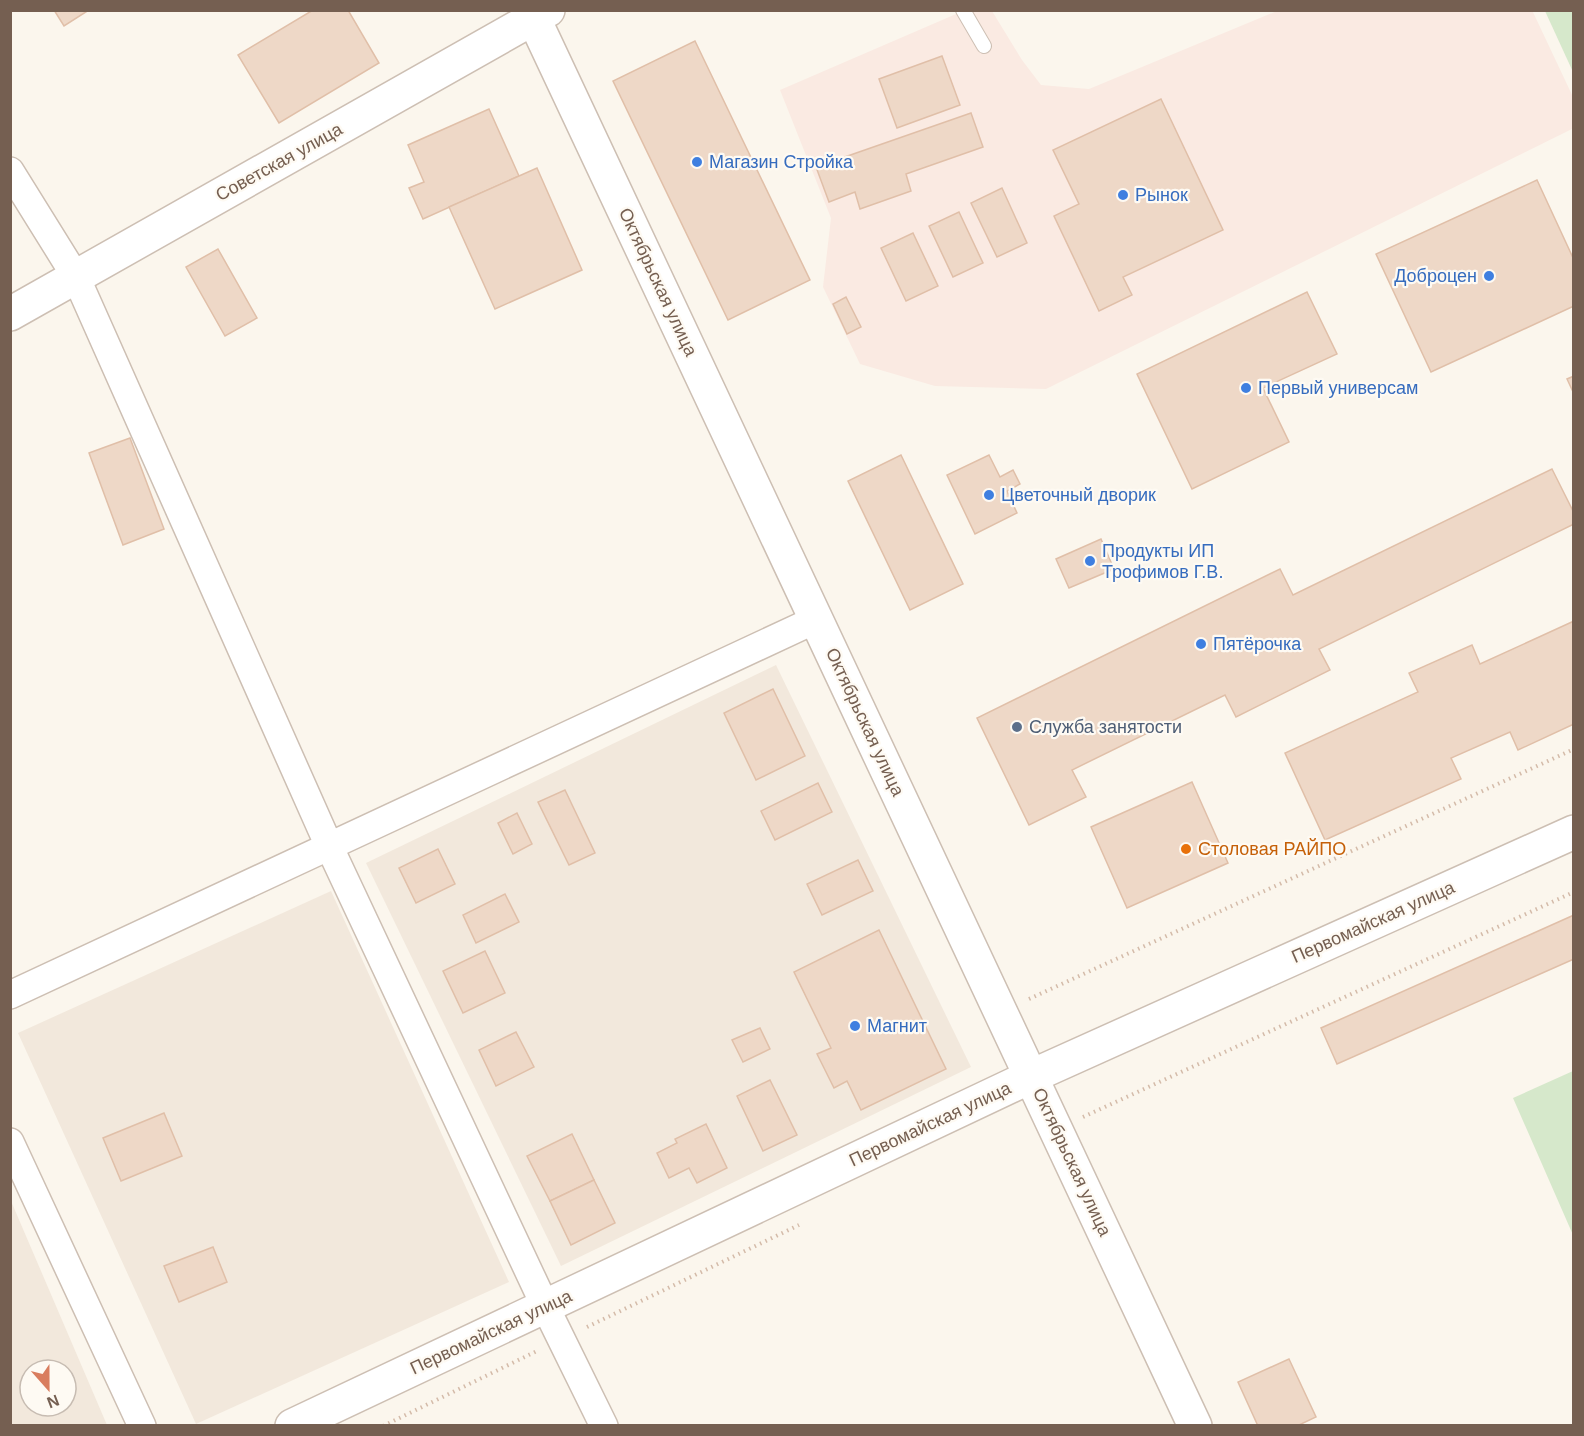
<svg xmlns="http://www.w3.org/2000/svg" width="1584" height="1436" font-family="Arial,sans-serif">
<rect width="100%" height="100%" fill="#fbf6ed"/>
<g fill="#f2e8dc" fill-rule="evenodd">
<path d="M776 665 971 1067 561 1266 366 863Z"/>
<path d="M331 891 509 1282 196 1424 18 1033Z"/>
<path d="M10 1201H11L107 1425H11ZM30 1370H66V1406H30Z"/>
</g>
<path fill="#faeae2" d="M1532 10 1573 97 1574 128 1046 389 935 386 860 364 823 287 831 218 780 90 963 11H992L1022 60 1041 85 1089 89 1277 11Z"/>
<g fill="#d6e8cb">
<path d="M1545 11H1573V72Z"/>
<path d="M1573 1071V1235L1513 1098Z"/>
</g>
<g fill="#eed8c7" stroke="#e0bfa8" stroke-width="1.5">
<path d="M54 10H89L64 26Z"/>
<path d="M313 10H348L379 63 279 123 238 55Z"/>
<path d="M695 41 810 280 728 320 613 81Z"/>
<path d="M942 56 960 105 897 128 879 79Z"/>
<path d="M1161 99 1223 230 1123 277 1132 295 1099 311 1054 216 1079 204 1053 150Z"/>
<path d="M489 109 519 176 423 219 409 188 424 182 408 145Z"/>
<path d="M971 113 983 147 906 174 911 191 860 209 855 192 829 202 816 167Z"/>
<path d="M537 168 582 270 495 309 449 207Z"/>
<path d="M1537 180 1574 260V306L1431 372 1376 254Z"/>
<path d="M1002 188 1027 243 997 257 971 203Z"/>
<path d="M959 212 983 263 953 277 929 226Z"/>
<path d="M913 233 938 286 906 301 881 248Z"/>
<path d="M218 249 257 318 225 336 186 267Z"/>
<path d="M1307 292 1337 354 1263 388 1289 442 1192 489 1137 374Z"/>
<path d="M846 297 861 327 847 334 833 304Z"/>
<path d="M1574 376V394L1567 379Z"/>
<path d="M130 438 164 529 123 545 89 453Z"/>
<path d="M901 455 963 584 910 610 848 481Z"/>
<path d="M989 455 1000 477 1013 470 1020 484 1007 491 1017 513 975 534 947 475Z"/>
<path d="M1552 469 1574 513V524L1319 649 1330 670 1236 717 1225 695 1072 770 1086 797 1029 825 977 718 1280 569 1293 595Z"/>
<path d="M1101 539 1114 569 1069 588 1056 559Z"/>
<path d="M1574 621V724L1518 750 1510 732 1451 758 1461 779 1325 840 1285 753 1418 692 1409 673 1472 645 1480 664Z"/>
<path d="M773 689 805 756 756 780 724 713Z"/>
<path d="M1192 782 1228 863 1127 908 1091 827Z"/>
<path d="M818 783 832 812 775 840 761 811Z"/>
<path d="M565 790 595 853 569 865 538 802Z"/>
<path d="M517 813 532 844 513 854 498 823Z"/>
<path d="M438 849 455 884 416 903 399 868Z"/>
<path d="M858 860 873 891 822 915 807 884Z"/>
<path d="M505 894 519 922 476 943 463 915Z"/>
<path d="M1574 915V959L1337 1064 1321 1028Z"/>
<path d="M879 930 946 1069 861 1110 847 1081 834 1088 817 1054 831 1048 794 972Z"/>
<path d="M485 951 505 993 463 1013 443 971Z"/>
<path d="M760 1028 770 1049 743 1062 732 1040Z"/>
<path d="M516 1032 534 1067 496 1086 479 1050Z"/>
<path d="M770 1080 797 1135 763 1151 737 1096Z"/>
<path d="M164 1113 182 1156 121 1181 103 1138Z"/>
<path d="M706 1124 727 1168 697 1183 689 1168 669 1178 657 1153 677 1143 675 1139Z"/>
<path d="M572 1134 594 1180 550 1201 527 1156Z"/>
<path d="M594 1180 615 1223 571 1245 550 1201Z"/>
<path d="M213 1247 227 1282 179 1302 164 1266Z"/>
<path d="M1289 1359 1316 1417 1297 1426H1258L1238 1382Z"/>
</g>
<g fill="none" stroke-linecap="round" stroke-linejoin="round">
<defs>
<path id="service" d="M963 10 984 46"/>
<g id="minor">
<path d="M10 171 76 277 329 846 545 1306 604 1426"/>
<path d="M10 995 817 619"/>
<path d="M10 1142 142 1426"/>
</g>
<g id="tertiary">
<path d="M534 19 1195 1426"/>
<path d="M10 314 548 10"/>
<path d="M292 1426 1032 1076 1574 832"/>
</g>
</defs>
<use href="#service" stroke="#cdbfb3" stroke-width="16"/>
<use href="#minor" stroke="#cdbfb3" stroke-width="30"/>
<use href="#tertiary" stroke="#cdbfb3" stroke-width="36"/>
<g stroke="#d4bba9" stroke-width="4" stroke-dasharray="1.5 4.5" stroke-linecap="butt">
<path d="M1029 999 1574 749"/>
<path d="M1083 1117 1574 892"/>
<path d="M587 1327 799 1225"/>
<path d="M383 1426 537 1351"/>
</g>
<use href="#service" stroke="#fff" stroke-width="14"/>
<use href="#minor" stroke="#fff" stroke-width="27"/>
<use href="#tertiary" stroke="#fff" stroke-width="33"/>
</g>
<g fill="#3f7fe0" stroke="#fefaf3" stroke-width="2">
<circle cx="697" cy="162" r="6"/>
<circle cx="1123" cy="195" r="6"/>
<circle cx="1489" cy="276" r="6"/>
<circle cx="1246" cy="388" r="6"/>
<circle cx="989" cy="495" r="6"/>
<circle cx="1090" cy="561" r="6"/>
<circle cx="1201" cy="644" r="6"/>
<circle cx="855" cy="1026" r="6"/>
</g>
<circle fill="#5c6f8a" stroke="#fefaf3" stroke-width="2" cx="1017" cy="727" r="6"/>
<circle fill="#e8710a" stroke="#fefaf3" stroke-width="2" cx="1186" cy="849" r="6"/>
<g text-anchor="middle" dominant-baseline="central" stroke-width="4.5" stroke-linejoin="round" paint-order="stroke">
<g font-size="18" fill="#755f51" stroke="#fefaf3">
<text transform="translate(279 162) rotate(-29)">Советская улица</text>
<text transform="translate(658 282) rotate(65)">Октябрьская улица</text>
<text transform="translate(865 722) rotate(65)">Октябрьская улица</text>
<text transform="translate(1373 922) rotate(-24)">Первомайская улица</text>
<text transform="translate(930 1124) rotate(-25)">Первомайская улица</text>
<text transform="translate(1072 1162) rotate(65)">Октябрьская улица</text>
<text transform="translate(491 1332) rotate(-25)">Первомайская улица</text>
</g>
<g font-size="18" fill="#366cbe" stroke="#fefaf3" text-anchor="start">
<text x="709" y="162">Магазин Стройка</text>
<text x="1135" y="195">Рынок</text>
<text x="1477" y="276" text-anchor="end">Доброцен</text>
<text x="1258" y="388">Первый универсам</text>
<text x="1001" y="495">Цветочный дворик</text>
<text x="1102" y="551">Продукты ИП<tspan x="1102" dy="21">Трофимов Г.В.</tspan></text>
<text x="1213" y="644">Пятёрочка</text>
<text x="867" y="1026">Магнит</text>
</g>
<g font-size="18" fill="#4e5e75" stroke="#fefaf3" text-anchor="start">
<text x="1029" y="727">Служба занятости</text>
</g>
<g font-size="18" fill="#c56008" stroke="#fefaf3" text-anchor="start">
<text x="1198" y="849">Столовая РАЙПО</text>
</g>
</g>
<rect width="1584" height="1436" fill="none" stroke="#755f51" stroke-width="24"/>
<g transform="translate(48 1388) rotate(159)"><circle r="28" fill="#fefaf3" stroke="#c7bcb2" stroke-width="1.5"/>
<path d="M0-4.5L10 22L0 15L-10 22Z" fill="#d97d5e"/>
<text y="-9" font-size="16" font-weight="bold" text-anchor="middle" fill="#755f51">N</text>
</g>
</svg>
